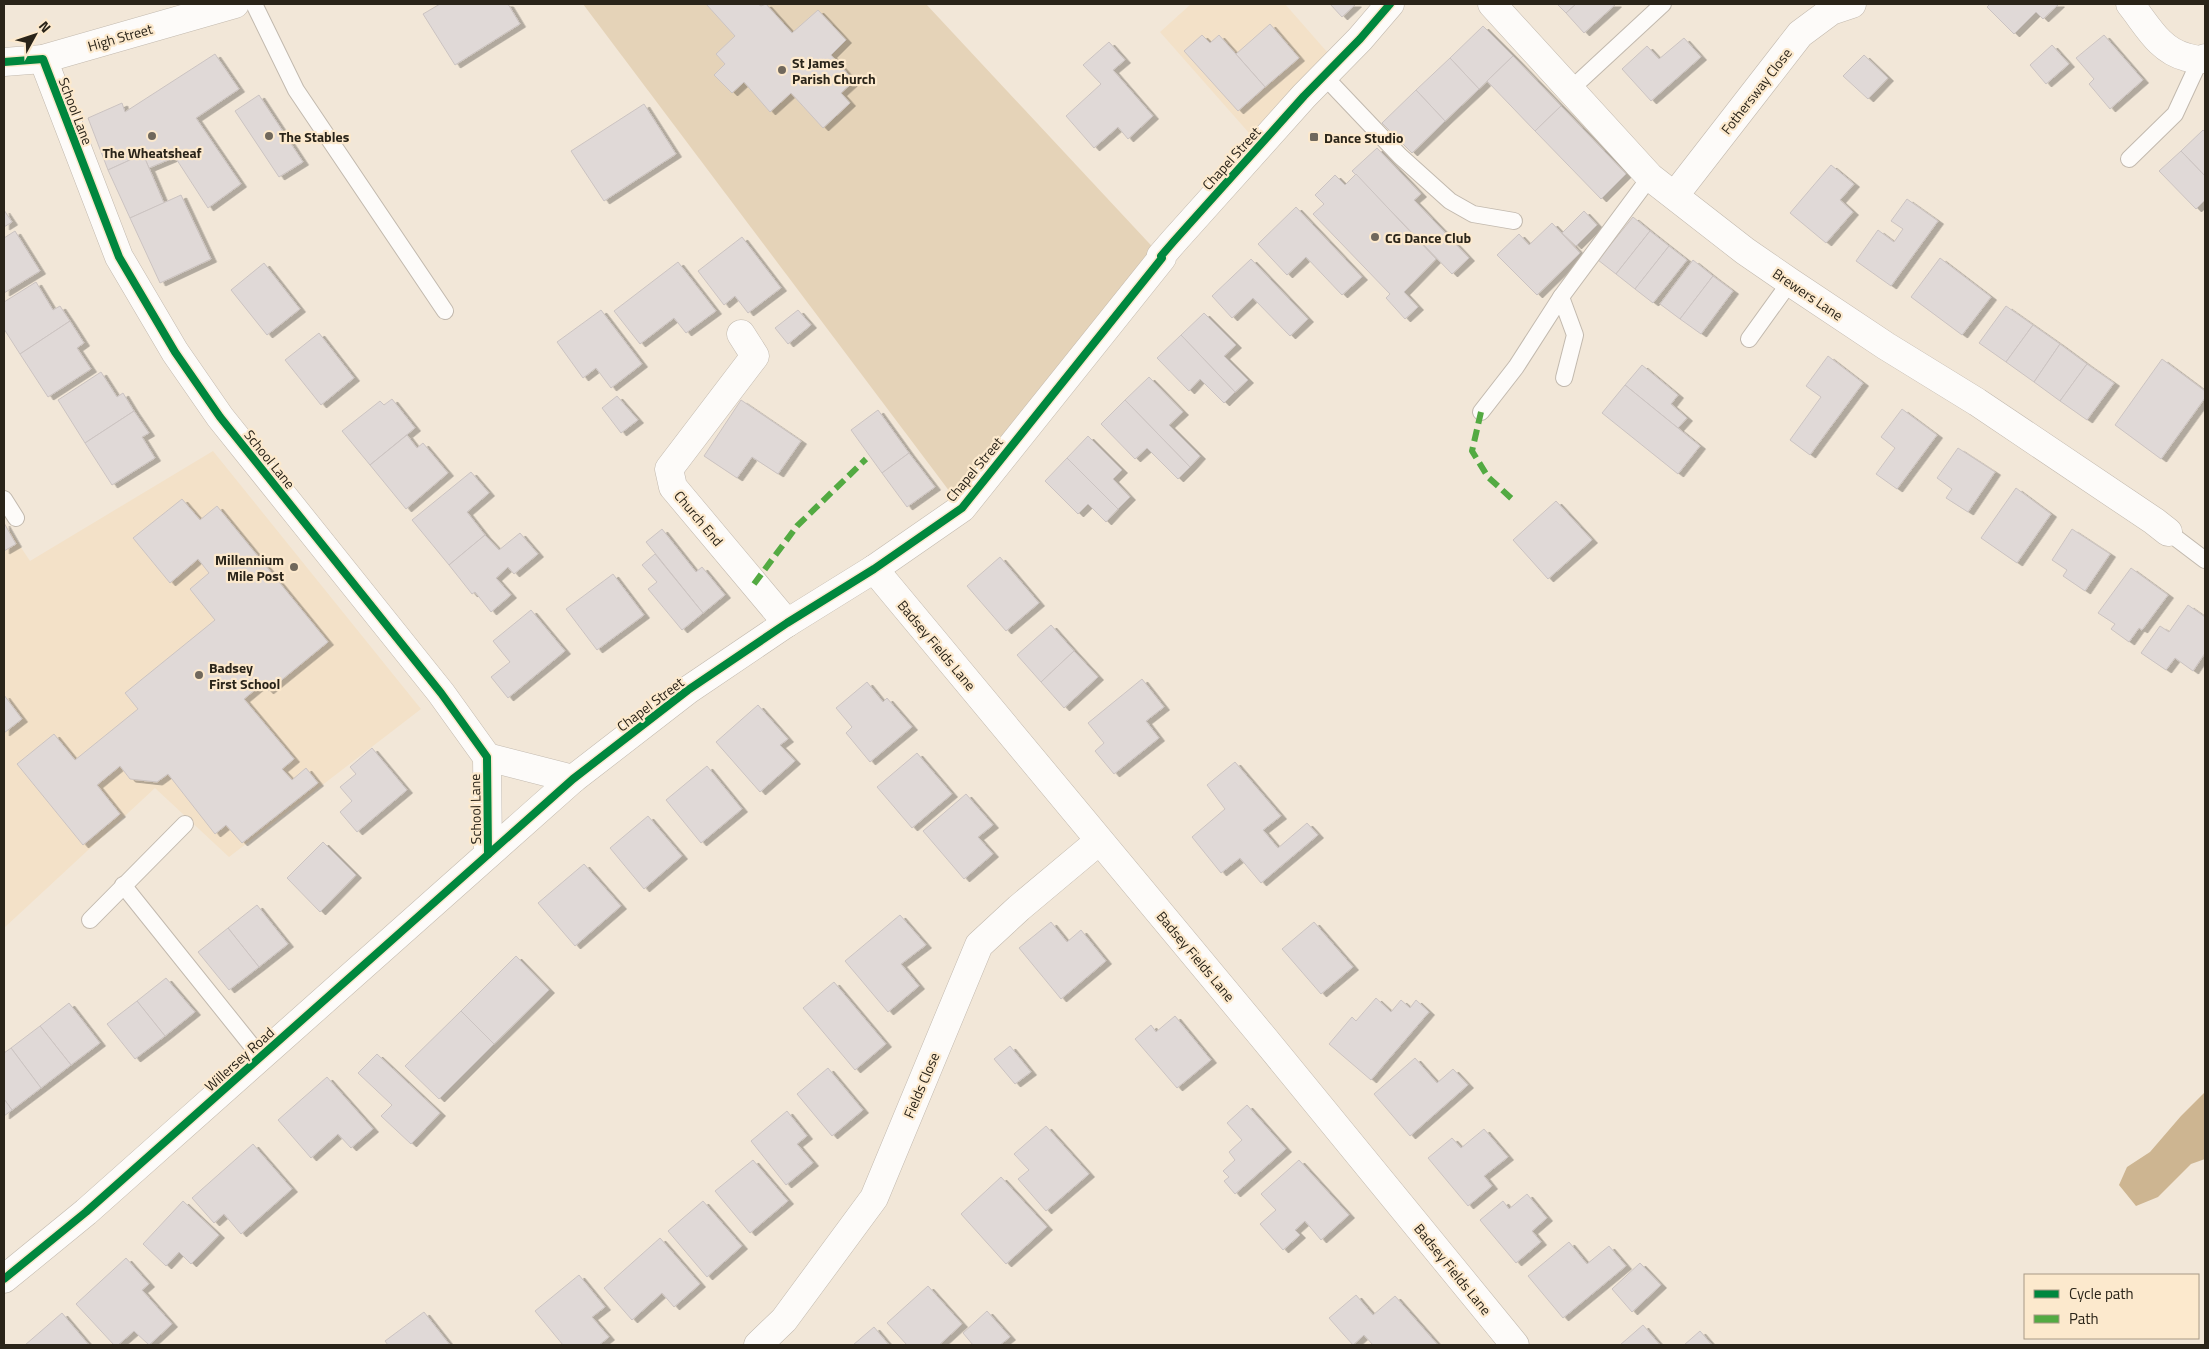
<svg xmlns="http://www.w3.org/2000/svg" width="2209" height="1349" font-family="'Titillium Web',sans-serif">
<defs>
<filter id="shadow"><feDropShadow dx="5.5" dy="3" stdDeviation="0" flood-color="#0004"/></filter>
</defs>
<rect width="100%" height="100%" fill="#f2e7d8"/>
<g fill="#f3e1c8">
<path d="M1191 4H1285L1335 61 1257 142 1160 32Z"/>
<path d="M213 451 421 709 229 857 155 788 4 928V522L30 561Z"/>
</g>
<path fill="#e5d3b8" d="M583 4H926L1161 256 962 508Z"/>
<path fill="#cdb591" d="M2205 1092V1159L2191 1164 2158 1197 2136 1206 2119 1185 2127 1167 2150 1152 2181 1116Z"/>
<g fill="#e0d9d7" stroke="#cbc3c1" filter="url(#shadow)">
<path d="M440 4H508L520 24 455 65 423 14Z"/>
<path d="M706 4H758L761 6 766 4 792 33 818 10 846 40 831 55 854 81 841 93 850 103 823 128 791 93 770 112 744 82 732 93 714 75 725 64 716 54 735 36Z"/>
<path d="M1330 4H1356L1342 17Z"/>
<path d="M1557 4H1576L1566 13Z"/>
<path d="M1576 4H1616L1584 33 1566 13Z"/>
<path d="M1990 4H2059L2043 19 2036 12 2014 34 1987 7Z"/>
<path d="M1270 24 1299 58 1265 87 1236 54Z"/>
<path d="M1483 26 1513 56 1479 89 1450 58Z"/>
<path d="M1202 35 1210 43 1219 35 1265 87 1238 111 1184 51Z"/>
<path d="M2104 35 2143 80 2110 109 2089 84 2094 79 2076 58Z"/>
<path d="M1684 38 1701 57 1651 101 1622 69 1647 46 1659 59Z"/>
<path d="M1109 42 1125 60 1113 70 1153 116 1128 139 1118 127 1094 148 1066 116 1101 84 1083 65Z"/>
<path d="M2052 45 2069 64 2046 84 2030 65Z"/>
<path d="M215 54 239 89 196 118 241 184 208 208 175 157 149 168 143 154 108 170 88 118 122 103 125 112Z"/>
<path d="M1864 55 1888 78 1868 99 1843 76Z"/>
<path d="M1513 56 1561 106 1535 131 1487 81Z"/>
<path d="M1450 58 1479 89 1445 121 1416 90Z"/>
<path d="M1416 90 1445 121 1412 153 1382 123Z"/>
<path d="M259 95 303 162 279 177 235 111Z"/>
<path d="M644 104 676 154 604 201 571 151Z"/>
<path d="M1561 106 1626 174 1601 199 1535 131Z"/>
<path d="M2203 130 2205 132V176L2181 151Z"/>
<path d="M1377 148 1421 194 1414 200 1469 258 1452 274 1352 171Z"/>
<path d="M2181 151 2205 176V200L2196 209 2159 171Z"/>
<path d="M143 154 164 203 130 218 108 170Z"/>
<path d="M1831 165 1854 184 1840 200 1853 212 1826 243 1790 213Z"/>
<path d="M1356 174 1436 259 1404 292 1418 307 1405 319 1386 298 1390 294 1313 214 1324 204 1315 195 1335 175 1345 185Z"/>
<path d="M181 195 211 259 160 283 130 218Z"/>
<path d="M1907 199 1938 221 1891 286 1856 261 1878 230 1894 242 1903 229 1891 221Z"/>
<path d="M1296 207 1362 277 1342 295 1306 257 1287 275 1258 244Z"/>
<path d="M4 210 12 222 4 227Z"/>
<path d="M1584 211 1597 225 1576 246 1562 233Z"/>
<path d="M1633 217 1650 231 1616 274 1598 260Z"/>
<path d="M1552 223 1580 253 1537 295 1497 255 1519 234 1529 245Z"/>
<path d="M15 231 40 271 4 293V238Z"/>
<path d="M1650 231 1669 246 1635 289 1616 274Z"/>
<path d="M742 237 781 288 748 313 735 296 724 305 698 271Z"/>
<path d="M1669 246 1687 260 1653 303 1635 289Z"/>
<path d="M1940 258 1991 297 1962 335 1911 297Z"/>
<path d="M1251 259 1308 319 1290 336 1253 298 1232 318 1212 296Z"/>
<path d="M1693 260 1713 276 1680 319 1660 304Z"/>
<path d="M678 262 716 311 686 333 674 318 640 344 614 311Z"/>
<path d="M264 263 300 309 267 335 231 290Z"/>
<path d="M1713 276 1733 291 1701 334 1680 319Z"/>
<path d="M36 282 53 310 60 306 70 321 20 354 4 329V302Z"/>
<path d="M2006 306 2033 325 2006 362 1979 343Z"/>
<path d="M601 310 642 364 611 388 596 368 583 378 557 342Z"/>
<path d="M798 310 811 325 788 344 775 328Z"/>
<path d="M1204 313 1236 345 1224 356 1248 380 1235 392 1181 335Z"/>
<path d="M70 321 84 343 77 348 91 369 48 397 20 354Z"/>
<path d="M2033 325 2060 344 2034 382 2006 362Z"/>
<path d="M319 333 354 378 321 405 285 360Z"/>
<path d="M1181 335 1235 392 1224 403 1200 379 1189 391 1157 358Z"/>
<path d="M2060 344 2087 364 2060 401 2034 382Z"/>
<path d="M1828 356 1863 383 1810 455 1790 440 1821 397 1806 386Z"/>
<path d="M2162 359 2205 391V398L2161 459 2115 425Z"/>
<path d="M2087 364 2114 383 2087 420 2060 401Z"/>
<path d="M1642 365 1678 395 1671 404 1687 418 1678 428 1625 385Z"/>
<path d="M101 372 117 397 123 393 134 411 85 443 58 400Z"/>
<path d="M1149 377 1183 412 1169 425 1200 456 1190 467 1125 400Z"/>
<path d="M1625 385 1700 446 1678 474 1602 413Z"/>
<path d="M617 396 638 420 621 433 602 408Z"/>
<path d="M392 399 415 428 370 465 342 431 380 401 384 405Z"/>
<path d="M741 400 801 441 778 474 752 457 737 478 704 456Z"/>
<path d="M1125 400 1190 467 1178 479 1147 448 1135 459 1101 424Z"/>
<path d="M1902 409 1937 435 1897 489 1876 474 1895 448 1881 437Z"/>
<path d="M878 410 909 453 882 473 851 430Z"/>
<path d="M134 411 149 433 142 437 155 458 112 485 85 443Z"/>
<path d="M407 435 417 448 423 443 448 473 406 509 370 465Z"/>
<path d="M1088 436 1122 470 1113 479 1130 497 1118 509 1067 458Z"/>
<path d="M1958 448 1995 472 1968 512 1946 498 1952 489 1937 478Z"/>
<path d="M909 453 935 487 907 507 882 473Z"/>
<path d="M1067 458 1118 509 1106 522 1088 504 1078 514 1045 481Z"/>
<path d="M471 472 489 493 467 512 485 535 449 565 412 520Z"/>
<path d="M2016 488 2051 514 2017 563 1981 538Z"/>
<path d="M182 499 200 520 217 506 328 642 268 691 262 684 244 699 294 759 282 769 292 780 306 768 318 783 242 843 226 825 215 834 168 774 157 782 130 779 120 766 97 785 120 814 83 845 17 764 54 734 75 760 138 709 125 693 215 620 190 589 209 573 198 559 170 583 133 538Z"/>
<path d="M1556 501 1592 540 1548 579 1513 540Z"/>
<path d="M4 523 16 544 4 551Z"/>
<path d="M662 529 696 572 702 567 725 595 703 613 646 542Z"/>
<path d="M2072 529 2110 554 2085 591 2063 576 2067 570 2052 560Z"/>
<path d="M520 533 538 554 514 574 508 567 496 578 511 595 491 612 475 592 472 594 449 565 485 535 499 550Z"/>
<path d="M655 554 703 613 682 630 648 589 657 582 642 565Z"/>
<path d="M1000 557 1039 603 1006 631 967 586Z"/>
<path d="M2131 568 2168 595 2142 630 2139 628 2129 642 2111 629 2115 624 2098 613Z"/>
<path d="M613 574 644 615 597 650 566 609Z"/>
<path d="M2188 605 2205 617V653L2193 671 2175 658 2166 670 2141 653 2160 626 2169 632Z"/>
<path d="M531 610 565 651 508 698 491 677 510 662 493 641Z"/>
<path d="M1051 625 1074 651 1041 682 1017 655Z"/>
<path d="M1074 651 1098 677 1064 708 1041 682Z"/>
<path d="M1142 679 1164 707 1146 721 1159 738 1114 774 1095 751 1104 743 1088 723Z"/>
<path d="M867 682 883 702 887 698 912 727 870 762 846 733 852 727 836 708Z"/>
<path d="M4 695 22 719 4 733Z"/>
<path d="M758 705 788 739 780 745 795 761 760 792 716 742Z"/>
<path d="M372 748 407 790 357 832 340 812 352 801 340 787 356 774 350 767Z"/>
<path d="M917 753 952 794 912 828 877 787Z"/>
<path d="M1235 762 1281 816 1263 830 1278 848 1307 823 1318 835 1261 883 1240 858 1221 873 1192 837 1225 809 1207 785Z"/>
<path d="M707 766 742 809 701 843 666 800Z"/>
<path d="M966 794 993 825 978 837 993 854 964 879 923 831Z"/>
<path d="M648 816 682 856 644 889 610 848Z"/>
<path d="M323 842 356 875 320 912 287 878Z"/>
<path d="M584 864 621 906 575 946 538 903Z"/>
<path d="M257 905 288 944 259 967 228 928Z"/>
<path d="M900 915 926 945 901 964 919 986 888 1012 845 961Z"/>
<path d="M1051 922 1067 942 1081 930 1106 961 1061 999 1019 948Z"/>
<path d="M1314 922 1353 967 1321 994 1282 949Z"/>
<path d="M228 928 259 967 229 990 198 952Z"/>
<path d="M516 956 549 990 494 1044 461 1011Z"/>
<path d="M166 978 195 1012 165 1036 137 1001Z"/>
<path d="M834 982 886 1044 855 1070 803 1008Z"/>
<path d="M1376 998 1391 1012 1401 1000 1410 1008 1416 1000 1429 1012 1371 1080 1329 1044 1352 1017 1356 1021Z"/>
<path d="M137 1001 165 1036 135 1059 107 1024Z"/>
<path d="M69 1003 100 1043 71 1065 40 1026Z"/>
<path d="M461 1011 494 1044 439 1099 405 1066Z"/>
<path d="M1175 1016 1211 1060 1177 1088 1135 1039 1151 1025 1156 1032Z"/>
<path d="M40 1026 71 1065 41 1088 11 1048Z"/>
<path d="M1010 1046 1031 1072 1015 1084 994 1059Z"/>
<path d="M11 1048 41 1088 12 1110 4 1099V1053Z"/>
<path d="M377 1054 440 1113 411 1144 381 1116 392 1105 358 1073Z"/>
<path d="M1415 1058 1437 1083 1453 1069 1468 1085 1410 1136 1374 1094Z"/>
<path d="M828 1068 863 1110 832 1136 797 1094Z"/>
<path d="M327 1077 373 1129 351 1148 338 1134 311 1158 278 1120Z"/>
<path d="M4 1099 12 1110 4 1116Z"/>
<path d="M1247 1105 1286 1149 1235 1194 1224 1181 1229 1177 1223 1171 1235 1160 1229 1152 1242 1140 1227 1123Z"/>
<path d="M787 1111 807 1136 797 1144 813 1163 786 1185 751 1141Z"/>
<path d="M1046 1126 1089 1174 1046 1211 1018 1179 1029 1170 1014 1154Z"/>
<path d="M1484 1129 1508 1157 1484 1176 1492 1186 1468 1206 1428 1158 1452 1138 1461 1148Z"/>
<path d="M253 1144 292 1189 241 1234 224 1214 214 1223 192 1198Z"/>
<path d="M753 1160 788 1201 750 1233 715 1191Z"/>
<path d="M1299 1160 1349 1215 1321 1240 1305 1221 1295 1230 1300 1235 1283 1250 1260 1224 1276 1210 1261 1194Z"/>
<path d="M1001 1177 1047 1227 1006 1264 961 1214Z"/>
<path d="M1527 1194 1547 1218 1532 1231 1541 1242 1516 1263 1480 1220 1503 1201 1509 1209Z"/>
<path d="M183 1201 219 1235 191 1264 179 1252 166 1266 143 1244Z"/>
<path d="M703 1201 742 1246 707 1277 668 1231Z"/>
<path d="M660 1238 700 1284 674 1307 662 1293 632 1320 604 1288Z"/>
<path d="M1569 1242 1587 1264 1609 1246 1626 1266 1563 1318 1528 1276Z"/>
<path d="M126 1258 149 1284 142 1290 172 1324 149 1345 134 1331 118 1345H114L76 1304Z"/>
<path d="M1640 1263 1661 1285 1632 1312 1612 1289Z"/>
<path d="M579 1275 605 1307 592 1317 609 1337 599 1345H563L535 1311Z"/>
<path d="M928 1286 962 1324 939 1345H907L887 1323Z"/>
<path d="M1356 1295 1373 1315 1395 1296 1438 1345H1373L1364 1335 1353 1345 1329 1318Z"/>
<path d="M987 1311 1010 1337 1000 1345H973L963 1333Z"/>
<path d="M424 1312 450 1345H388L385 1341Z"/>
<path d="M62 1313 89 1345H25Z"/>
<path d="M1643 1325 1660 1345H1620Z"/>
<path d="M874 1327 889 1345H853Z"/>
<path d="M1700 1331 1712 1345H1684Z"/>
</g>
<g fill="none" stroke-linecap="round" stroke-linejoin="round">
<defs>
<g id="service">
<path d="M254 4 296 90 445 311"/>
<path d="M1324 76 1400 156 1450 201 1473 214 1514 221"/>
<path d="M1570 90 1663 4"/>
<path d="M2129 159 2175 114 2200 60"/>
<path d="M1561 297 1575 335 1564 378"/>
<path d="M1749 339 1790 282"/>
<path d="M1481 412 1516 367 1561 297 1650 177"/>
<path d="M4 499 16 518"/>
<path d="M2168 532 2205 560"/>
<path d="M123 885 260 1056"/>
<path d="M90 920 185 824"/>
</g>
<g id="minor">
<path d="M1492 4 1650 177 1745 251 1790 282 1886 346 1977 402 2154 521 2168 532"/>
<path d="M2130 4C2147 25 2159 50 2186 57 2193 59 2199 61 2205 58"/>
<path d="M43 59 119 257 175 352 220 417 441 693 487 757 488 854"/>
<path d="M4 62 43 59 235 4"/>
<path d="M1675 195 1800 34 1831 11 1852 4"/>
<path d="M741 334 755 356 669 469 673 487 787 623"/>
<path d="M874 569 1263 1037 1515 1345"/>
<path d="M487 757 573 779"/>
<path d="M4 1279 86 1212 573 779 688 690 787 623 874 569 962 508 1162 258 1161 256 1174 241 1304 96 1360 39 1390 4"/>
<path d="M758 1345 784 1320 874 1198 979 945 1019 908 1099 841"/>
</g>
</defs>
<use href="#service" stroke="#c2b9ae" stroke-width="18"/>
<use href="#minor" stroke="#c2b9ae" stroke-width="29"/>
<use href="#service" stroke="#fdfbf9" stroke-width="16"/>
<use href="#minor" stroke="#fdfbf9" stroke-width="28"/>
<g stroke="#53aa42" stroke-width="6" stroke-dasharray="12 6" stroke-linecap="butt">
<path d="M1481 412 1472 451 1488 477 1512 499"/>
<path d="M754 584 797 526 866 459"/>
</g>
<defs>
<g id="cycleway">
<path d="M4 62 43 59 119 257 175 352 220 417 441 693 487 757 488 854"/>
<path d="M4 1279 86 1212 573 779 688 690 787 623 874 569 962 508 1162 258 1161 256 1174 241 1304 96 1360 39 1390 4"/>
</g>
</defs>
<use href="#cycleway" stroke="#fce9cd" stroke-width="11"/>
<use href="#cycleway" stroke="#00873e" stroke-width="8"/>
</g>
<g fill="#70685c" stroke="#fce9cd" stroke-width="2">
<circle cx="782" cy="70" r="5"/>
<circle cx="152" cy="136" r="5"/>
<circle cx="269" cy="136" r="5"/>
<rect x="1309" y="132" width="10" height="10" rx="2.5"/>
<circle cx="1375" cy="237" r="5"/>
<circle cx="294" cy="567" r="5"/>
<circle cx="199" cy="675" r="5"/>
</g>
<g text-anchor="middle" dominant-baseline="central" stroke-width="4.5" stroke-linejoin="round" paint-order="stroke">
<g font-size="14" fill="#2a2419" stroke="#fce9cd">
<text transform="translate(120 37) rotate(-16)">High Street</text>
<text transform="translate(1756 91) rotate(-52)">Fothersway Close</text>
<text transform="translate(76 111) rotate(69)">School Lane</text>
<text transform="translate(1231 158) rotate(-48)">Chapel Street</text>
<text transform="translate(1808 294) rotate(34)">Brewers Lane</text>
<text transform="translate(270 459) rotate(51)">School Lane</text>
<text transform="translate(974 469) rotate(-50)">Chapel Street</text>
<text transform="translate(699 518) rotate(50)">Church End</text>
<text transform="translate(937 645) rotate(50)">Badsey Fields Lane</text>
<text transform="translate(650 704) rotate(-37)">Chapel Street</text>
<text transform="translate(475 809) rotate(-91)">School Lane</text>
<text transform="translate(1196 956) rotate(50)">Badsey Fields Lane</text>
<text transform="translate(239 1059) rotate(-42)">Willersey Road</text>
<text transform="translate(921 1085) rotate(-67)">Fields Close</text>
<text transform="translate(1453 1269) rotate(51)">Badsey Fields Lane</text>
</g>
<g font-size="14" font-weight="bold" fill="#2a2419" stroke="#fce9cd" text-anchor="start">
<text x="792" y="62">St James<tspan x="792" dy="16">Parish Church</tspan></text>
<text x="279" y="136">The Stables</text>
<text x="1324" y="137">Dance Studio</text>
<text x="152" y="152" text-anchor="middle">The Wheatsheaf</text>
<text x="1385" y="237">CG Dance Club</text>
<text x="284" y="559" text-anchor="end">Millennium<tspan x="284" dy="16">Mile Post</tspan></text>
<text x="209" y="667">Badsey<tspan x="209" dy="16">First School</tspan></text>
</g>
</g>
<rect width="2209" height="1349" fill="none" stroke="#2a2419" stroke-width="10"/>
<rect x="2024" y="1274" width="175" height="65" fill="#fce9cd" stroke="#a89a85"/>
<rect x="2034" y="1290" width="25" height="8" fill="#00873e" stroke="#a89a85"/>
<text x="2069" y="1299" font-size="15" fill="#2a2419">Cycle path</text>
<rect x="2034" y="1315" width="25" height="8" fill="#53aa42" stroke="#a89a85"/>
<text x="2069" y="1324" font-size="15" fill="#2a2419">Path</text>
<g transform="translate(35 35) rotate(50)" stroke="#fce9cd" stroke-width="4" paint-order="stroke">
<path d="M0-4L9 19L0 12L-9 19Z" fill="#2a2419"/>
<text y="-8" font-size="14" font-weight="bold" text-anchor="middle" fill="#2a2419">N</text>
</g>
</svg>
